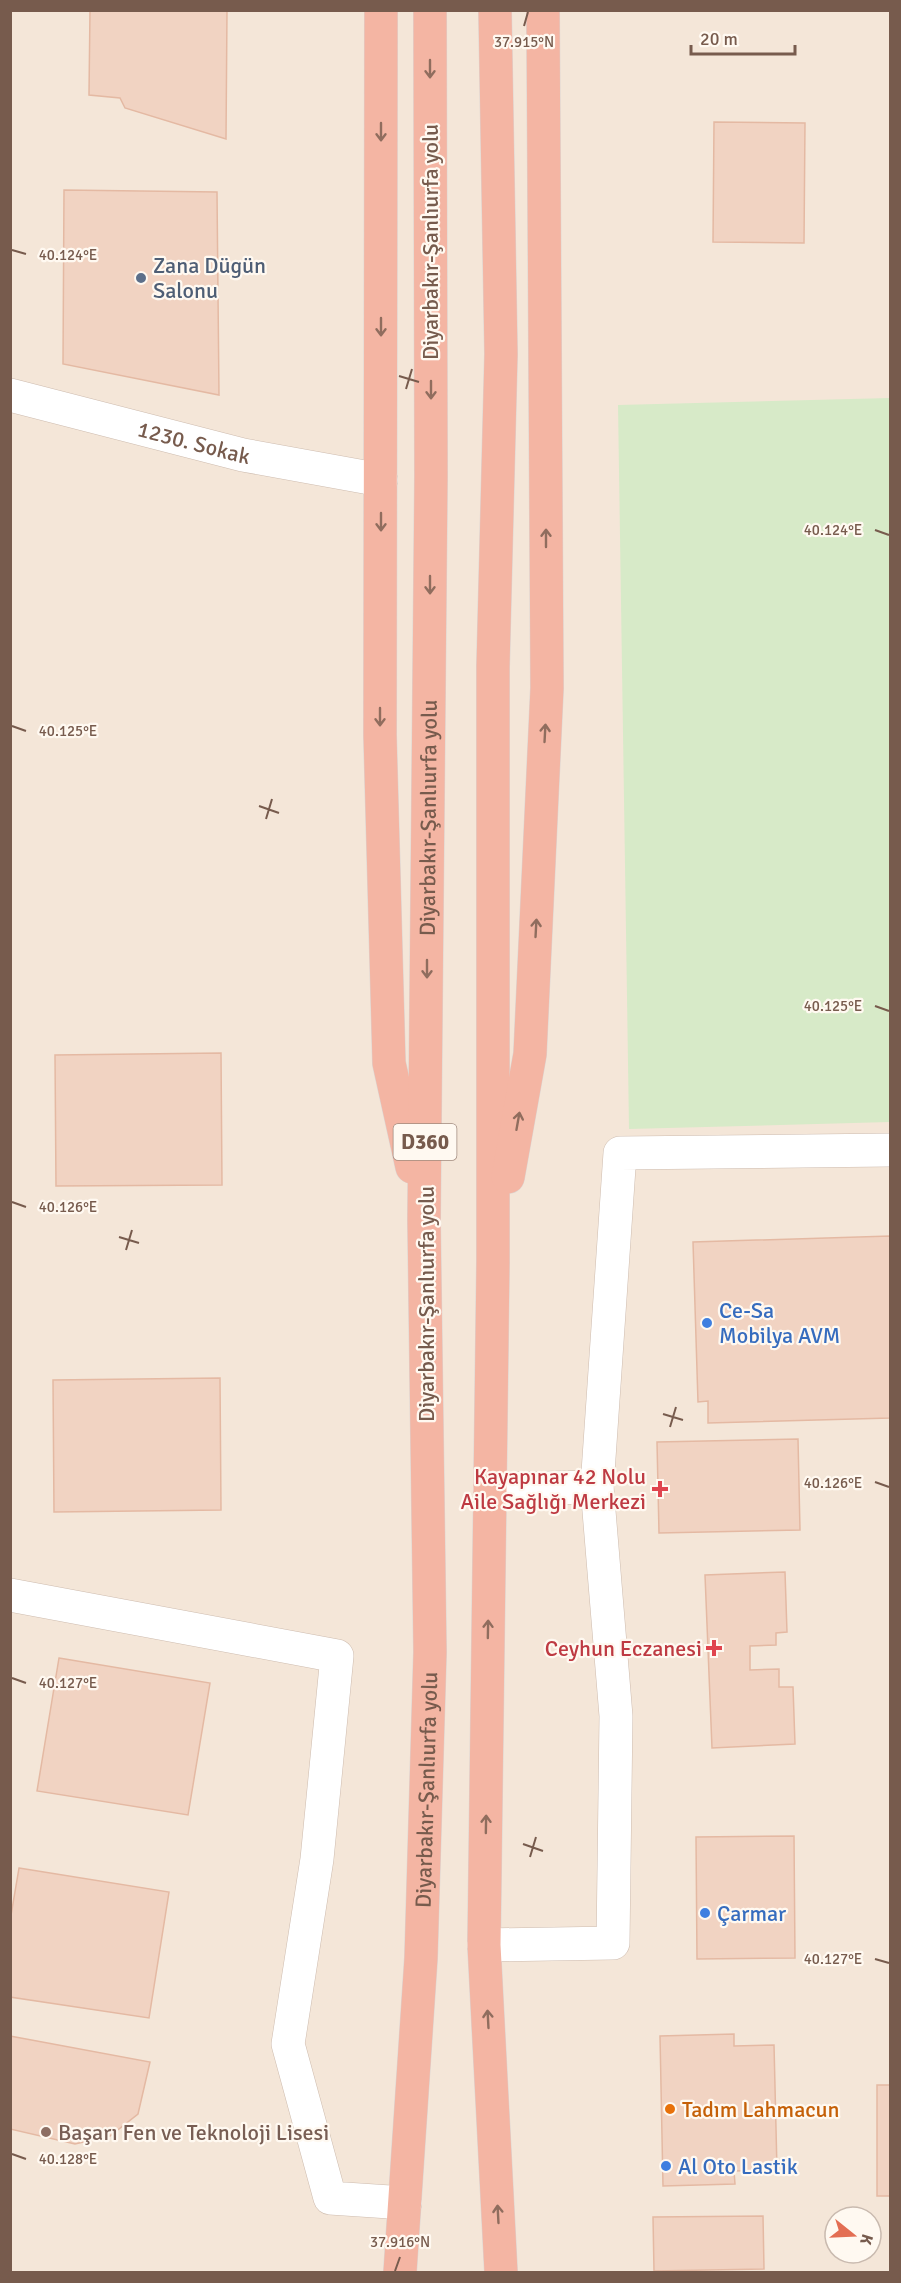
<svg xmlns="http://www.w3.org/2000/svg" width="901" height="2283" font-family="Signika,sans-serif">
<rect width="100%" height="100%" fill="#fcf5ea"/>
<path fill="#f4e6d8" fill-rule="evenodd" d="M11 11H890V2272H11ZM835 2217H871V2253H835Z"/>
<path fill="#d7eac8" d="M890 398V1122L629 1129 618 405Z"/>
<g fill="#f1d3c2" stroke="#e4b9a3" stroke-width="1.5">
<path d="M90 10H227L226 139 125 108 120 98 89 95Z"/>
<path d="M714 122 805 123 804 243 713 242Z"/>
<path d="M64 190 217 192 219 395 63 364Z"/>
<path d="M221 1053 222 1185 56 1186 55 1055Z"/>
<path d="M890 1236V1418L708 1423V1401L698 1402 693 1242Z"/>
<path d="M220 1378 221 1510 54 1512 53 1380Z"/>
<path d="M798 1439 800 1530 659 1533 657 1442Z"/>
<path d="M785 1572 787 1632 776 1633V1645L750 1646V1670L779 1669V1687H793L795 1744 712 1748 705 1575Z"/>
<path d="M59 1658 210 1683 188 1815 37 1791Z"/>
<path d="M794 1836 795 1958 697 1959 696 1837Z"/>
<path d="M19 1868 169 1892 149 2018 10 1997V1921Z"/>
<path d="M734 2034V2046L774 2045 777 2170 734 2171 735 2184 663 2186 660 2036Z"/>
<path d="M10 2036 150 2062 138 2114 110 2136 75 2144 10 2129Z"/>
<rect x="877" y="2085" width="13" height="111"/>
<path d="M763 2216 764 2269 654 2271 653 2217Z"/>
</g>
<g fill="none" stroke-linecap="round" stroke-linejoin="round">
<defs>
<g id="street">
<path id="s1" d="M10 395 243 455 381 480"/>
<path d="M490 1489 597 1487"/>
<path d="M10 1595 337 1656 317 1859 288 2044 330 2198 405 2203"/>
<path d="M484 1945 613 1943 616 1716 597 1487 620 1153 890 1150"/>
</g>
<g id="highway">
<path d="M381 10 380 735 389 1063 412 1167"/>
<path d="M495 10 501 354 493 667V1262L484 1945 501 2272"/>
<path d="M508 1177 530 1054 547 688 543 10"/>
<path id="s2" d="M400 2272 421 1958 430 1652 424 1220 431 476 430 10"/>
</g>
</defs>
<use href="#street" stroke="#cebcaf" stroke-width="34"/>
<use href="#highway" stroke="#dcd4d1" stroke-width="34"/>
<use href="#street" stroke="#fff" stroke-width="33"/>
<use href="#highway" stroke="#f4b5a3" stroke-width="33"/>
</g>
<defs><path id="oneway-shaft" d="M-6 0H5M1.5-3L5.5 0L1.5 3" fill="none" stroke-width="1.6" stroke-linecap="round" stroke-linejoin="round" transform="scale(1.5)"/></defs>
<g stroke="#906d5e">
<use href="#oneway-shaft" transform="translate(430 69) rotate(90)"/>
<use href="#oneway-shaft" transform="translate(381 132) rotate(90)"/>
<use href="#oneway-shaft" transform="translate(381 327) rotate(90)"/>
<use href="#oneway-shaft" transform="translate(431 390) rotate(90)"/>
<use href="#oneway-shaft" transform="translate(381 522) rotate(90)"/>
<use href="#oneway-shaft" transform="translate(546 538) rotate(-90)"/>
<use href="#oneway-shaft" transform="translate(430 585) rotate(90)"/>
<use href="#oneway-shaft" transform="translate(380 717) rotate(90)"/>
<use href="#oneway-shaft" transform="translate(545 733) rotate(-87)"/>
<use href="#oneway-shaft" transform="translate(536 928) rotate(-87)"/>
<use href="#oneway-shaft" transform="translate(427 969) rotate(90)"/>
<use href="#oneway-shaft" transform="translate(518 1121) rotate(-80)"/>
<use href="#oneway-shaft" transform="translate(488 1629) rotate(-89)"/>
<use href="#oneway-shaft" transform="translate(486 1824) rotate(-89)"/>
<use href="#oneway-shaft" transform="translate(488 2019) rotate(-93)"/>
<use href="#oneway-shaft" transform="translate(498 2214) rotate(-93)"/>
</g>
<path fill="none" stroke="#775b4d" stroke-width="2" d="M524 26 528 12M12 250 26 254M399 376 419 382M406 389 412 369M875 530 889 535M12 726 26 731M259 806 279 813M266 819 272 799M875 1006 889 1011M12 1202 26 1207M119 1237 139 1243M126 1250 132 1230M663 1414 683 1420M670 1427 676 1407M875 1482 889 1487M12 1678 26 1683M523 1844 543 1851M530 1857 536 1837M875 1959 889 1963M12 2154 26 2159M395 2271 400 2257"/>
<circle fill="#5c6f8a" stroke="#fff9f1" stroke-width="2" cx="141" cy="278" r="6"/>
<g fill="#3f7fe0" stroke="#fff9f1" stroke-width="2">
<circle cx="707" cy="1323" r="6"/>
<circle cx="705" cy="1913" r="6"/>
<circle cx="666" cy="2166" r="6"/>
</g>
<g fill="#e0444e" stroke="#fff9f1" stroke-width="2">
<path d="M657 1480h6v6h6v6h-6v6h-6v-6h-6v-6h6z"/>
<path d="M711 1639h6v6h6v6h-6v6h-6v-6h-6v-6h6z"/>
</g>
<circle fill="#e8710a" stroke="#fff9f1" stroke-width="2" cx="670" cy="2109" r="6"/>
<circle fill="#8d6e63" stroke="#fff9f1" stroke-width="2" cx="46" cy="2132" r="6"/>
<g text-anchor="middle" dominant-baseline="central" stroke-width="4.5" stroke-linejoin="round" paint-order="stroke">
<rect fill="#fff9f1" stroke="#a08a7e" stroke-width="1.5" x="393.5" y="1124" width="63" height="36" rx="4.5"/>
<g font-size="21" font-weight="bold" fill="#775b4d">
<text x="425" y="1142">D360</text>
</g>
<g font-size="22" fill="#775b4d" stroke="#fff9f1">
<text transform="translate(430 242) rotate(-90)">Diyarbakır-Şanlıurfa yolu</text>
<text stroke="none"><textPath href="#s1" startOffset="190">1230. Sokak</textPath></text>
<text stroke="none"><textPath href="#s2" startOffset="1455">Diyarbakır-Şanlıurfa yolu</textPath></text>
<text transform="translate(426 1304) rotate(-90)">Diyarbakır-Şanlıurfa yolu</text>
<text stroke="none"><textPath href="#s2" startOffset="483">Diyarbakır-Şanlıurfa yolu</textPath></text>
</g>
<g font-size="22" fill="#4e5e75" stroke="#fff9f1" text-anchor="start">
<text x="153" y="265">Zana Dügün<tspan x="153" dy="25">Salonu</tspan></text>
</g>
<g font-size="22" fill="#366cbe" stroke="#fff9f1" text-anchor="start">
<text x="719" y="1310">Ce-Sa<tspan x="719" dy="25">Mobilya AVM</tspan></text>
<text x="717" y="1913">Çarmar</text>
<text x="678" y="2166">Al Oto Lastik</text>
</g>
<g font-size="22" fill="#be3a42" stroke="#fff9f1" text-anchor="end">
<text x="646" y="1476">Kayapınar 42 Nolu<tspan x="646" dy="25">Aile Sağlığı Merkezi</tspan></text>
<text x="702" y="1648">Ceyhun Eczanesi</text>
</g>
<g font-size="22" fill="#c56008" stroke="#fff9f1" text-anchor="start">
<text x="682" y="2109">Tadım Lahmacun</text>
</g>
<g font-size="22" fill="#785e54" stroke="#fff9f1" text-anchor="start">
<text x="58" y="2132">Başarı Fen ve Teknoloji Lisesi</text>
</g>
</g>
<g font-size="15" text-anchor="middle" fill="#775b4d" stroke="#fff9f1" stroke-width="4.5" stroke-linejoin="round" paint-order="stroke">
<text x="524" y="47">37.915°N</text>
<text x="68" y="260">40.124°E</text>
<text x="833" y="535">40.124°E</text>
<text x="68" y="736">40.125°E</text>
<text x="833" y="1011">40.125°E</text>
<text x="68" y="1212">40.126°E</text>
<text x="833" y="1488">40.126°E</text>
<text x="68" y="1688">40.127°E</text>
<text x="833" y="1964">40.127°E</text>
<text x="68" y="2164">40.128°E</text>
<text x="400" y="2247">37.916°N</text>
</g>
<rect width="901" height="2283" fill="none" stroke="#775b4d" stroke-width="24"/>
<g transform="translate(853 2235) rotate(108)"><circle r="28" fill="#fff9f1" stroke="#c9baaf" stroke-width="1.5"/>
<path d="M0-4.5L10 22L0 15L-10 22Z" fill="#e36e53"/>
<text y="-9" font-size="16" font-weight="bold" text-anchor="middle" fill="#775b4d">K</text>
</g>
<path d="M691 45v9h104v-9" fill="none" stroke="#775b4d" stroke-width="3"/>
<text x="700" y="45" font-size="18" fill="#775b4d" stroke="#fff9f1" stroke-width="4.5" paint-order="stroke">20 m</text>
</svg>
